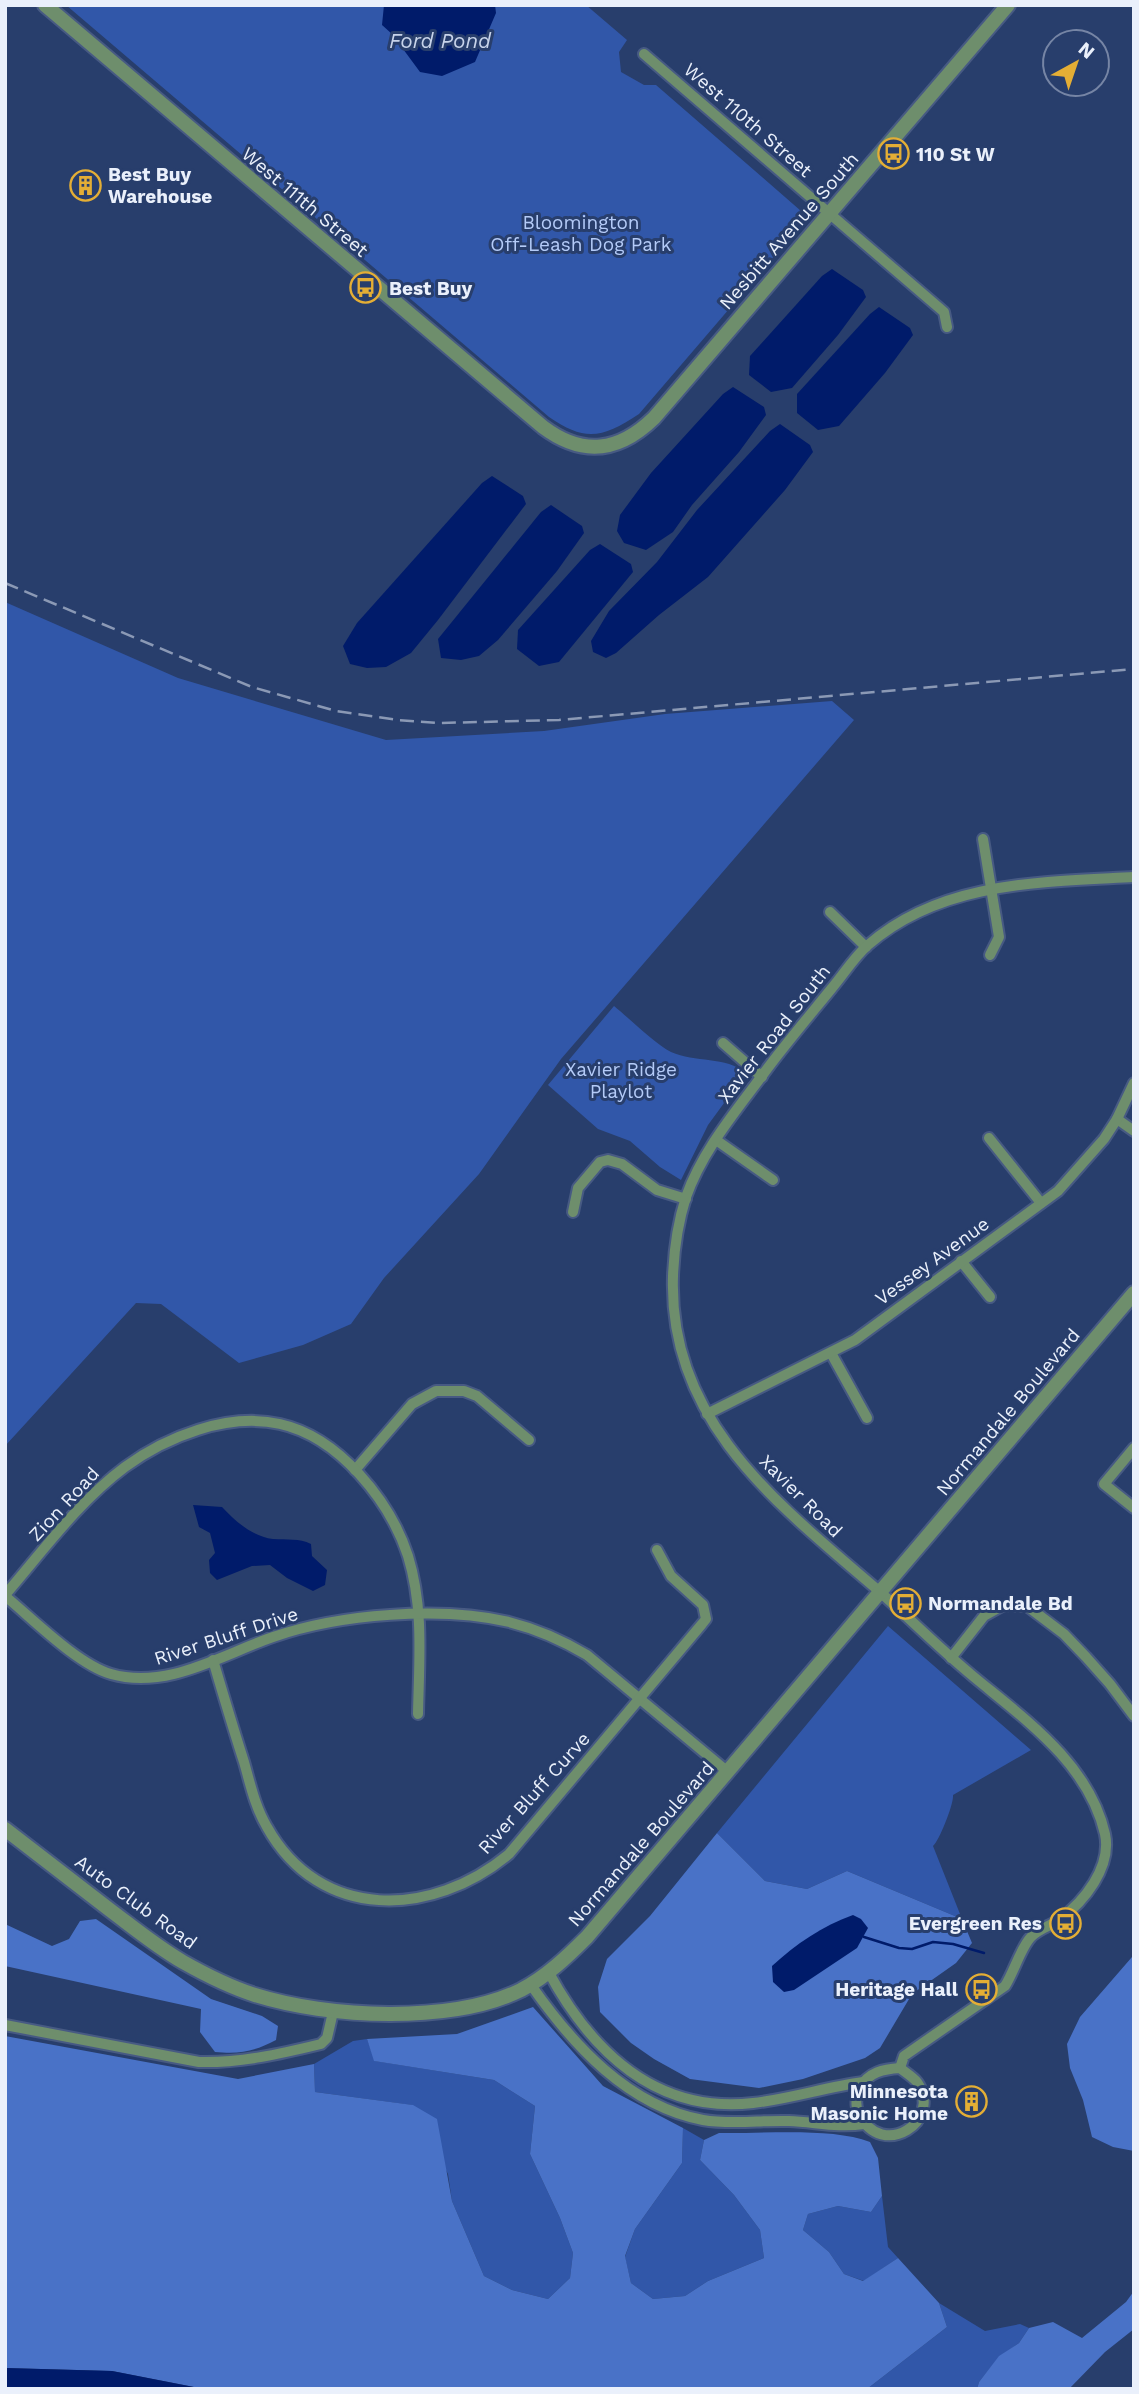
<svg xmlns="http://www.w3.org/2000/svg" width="1139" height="2394" font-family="'Work Sans',sans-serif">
<rect width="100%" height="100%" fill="#283e6c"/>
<g fill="#3157a9">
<path d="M66 5H586L627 40 619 52 621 72 644 85H656L801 211V225L639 414C603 438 585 442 549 417Z"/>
<path d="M5 602 178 678 386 740 544 731 665 714 832 701 854 720 561 1059 479 1174 384 1278 351 1324 303 1345 239 1363 161 1304 136 1303 5 1446Z"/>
<path d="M614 1006C630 1019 655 1044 671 1052 695 1063 726 1056 746 1073L708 1125 681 1180 660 1167 630 1141 598 1129 548 1085Z"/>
<path d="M888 1626 1031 1750 953 1795C954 1804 939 1841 933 1846L962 1919 847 1871 807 1889 765 1881 717 1833Z"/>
<path d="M367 2039 375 2061 494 2080 535 2106 530 2154 560 2218 573 2253 570 2278 548 2299 512 2290 484 2276 452 2201 448 2174 412 2105 315 2092 314 2064 353 2041Z"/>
<path d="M683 2128 704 2140 700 2160 734 2195 760 2230 764 2258 708 2281 685 2296 653 2299 631 2283 625 2257 635 2229 682 2163Z"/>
<path d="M882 2196 888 2247 898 2258 864 2281 844 2274 829 2252 803 2230 808 2214 838 2206 871 2212Z"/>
<path d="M939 2303 985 2331 1020 2324 1029 2328 1019 2343 999 2357 979 2382 977 2389H867L947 2327Z"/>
</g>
<g fill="#4972c7">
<path d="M717 1833 765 1881 807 1889 847 1871 962 1919 972 1943 956 1963 912 1994 880 2048 865 2058 803 2079 759 2088 690 2079 654 2059 631 2043 600 2012 598 1987 607 1959 650 1916Z"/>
<path d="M96 1919 211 1999 262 2016 278 2026 276 2040C253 2052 240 2054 215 2052L200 2032 201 2009 5 1966V1924L52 1946 69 1939 80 1921Z"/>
<path d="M1132 1957H1134V2151L1113 2147 1092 2137 1083 2100 1070 2068 1067 2044 1080 2017Z"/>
<path d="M533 2007 603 2086 683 2128 682 2163 635 2229 625 2256 631 2283 653 2299 685 2296 708 2281 764 2258 760 2230 734 2195 700 2160 704 2140 719 2133C761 2134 832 2127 870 2142L878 2158 882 2196 871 2212 838 2206 808 2214 803 2230 829 2252 844 2274 863 2281 898 2258 939 2303 947 2327 867 2389H204L112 2371 5 2368V2036L238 2079 314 2064 315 2092 413 2105 437 2119 452 2201 484 2276 512 2290 548 2299 570 2278 573 2253 560 2218 530 2154 535 2106 494 2080 374 2061 367 2039 457 2034Z"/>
<path d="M1134 2291V2329L1105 2352 1069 2389H977L979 2382 999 2356 1019 2343 1029 2328 1053 2322 1082 2338 1126 2302Z"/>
</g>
<g fill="#001b6a">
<path d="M384 5H495L496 13 475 62 442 76 420 72 392 34 382 25Z"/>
<path d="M832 269 863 290 866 297 838 335 792 388 771 392 749 375 750 356 822 276Z"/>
<path d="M879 307 910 328 913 335 885 373 839 426 818 430 797 413V394L870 314Z"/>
<path d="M733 387 764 407 766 415 739 452 692 505 673 532 646 550 624 543 617 531 620 515 651 473 723 394Z"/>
<path d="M780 424 810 445 813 452 785 490 708 577 659 615 616 653 606 658 593 652 591 641 609 611 657 562 697 510 770 431Z"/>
<path d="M492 476 523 496 526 504 438 620 411 653 386 667 367 668 350 664 343 646 357 623 482 483Z"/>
<path d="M551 505 582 526 584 533 557 571 498 640 479 656 461 660 441 658 438 639 541 512Z"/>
<path d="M600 544 631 564 633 572 559 662 539 666 517 649 518 630 590 550Z"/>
<path d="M193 1505 222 1507C236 1522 252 1536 273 1539 287 1540 299 1538 311 1544L312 1556 327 1570 325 1585 313 1591 287 1578 270 1565 252 1566 217 1580 210 1573 209 1560 215 1553 210 1533 199 1527Z"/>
<path d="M853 1915 861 1919 868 1928 857 1948 794 1990 784 1992 773 1982 772 1966C796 1944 822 1926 853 1915Z"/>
<path d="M5 2368 112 2371 204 2389H5Z"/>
</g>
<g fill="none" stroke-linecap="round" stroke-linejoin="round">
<path stroke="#001b6a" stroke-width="2.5" d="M864 1937 899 1948 912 1949 933 1942 953 1944 984 1953"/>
<defs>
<g id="minor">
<path d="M644 54 944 312 947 327"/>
<path d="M983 839 999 937 990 955"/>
<path d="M830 912 866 947"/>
<path d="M723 1043 762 1077"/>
<path d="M1117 1119 1134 1131"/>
<path d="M989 1138 1041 1203"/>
<path d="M716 1140 773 1180"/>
<path d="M573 1212 578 1188 600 1162 608 1160 622 1164 657 1190 686 1199"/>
<path d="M961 1261 990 1297"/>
<path d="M831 1353 867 1418"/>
<path d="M707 1414 855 1340 1058 1191 1104 1139 1117 1119 1134 1083"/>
<path d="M1134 1448 1104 1484 1134 1508"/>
<path d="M355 1470 412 1404 436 1391H464L477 1396 529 1440"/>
<path d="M5 1595C43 1551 78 1502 125 1467 166 1437 228 1412 280 1424 339 1437 390 1501 408 1556 424 1608 419 1661 418 1714"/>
<path d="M5 1596C33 1619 77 1664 111 1674 167 1690 221 1655 273 1637 339 1614 441 1606 509 1622 537 1629 562 1640 587 1655L728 1772"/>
<path d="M951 1658 984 1616 1002 1606H1027L1064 1634 1086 1657 1110 1684 1134 1716"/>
<path d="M213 1660C223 1694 233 1728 244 1762 250 1783 255 1807 267 1827 320 1922 432 1918 509 1854L702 1624 706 1619 703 1605 671 1576 657 1550"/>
<path d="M548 1971C591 2051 656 2114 753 2103 790 2099 826 2087 863 2082"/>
<path d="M531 1985C573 2045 628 2106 703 2120 731 2125 761 2120 789 2121 815 2122 838 2128 864 2124"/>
<path d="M5 2025 199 2062C241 2063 280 2054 321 2044L327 2038 333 2012"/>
<path d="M900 2068 904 2056 1005 1986C1014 1972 1021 1947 1031 1937 1038 1929 1050 1926 1059 1920 1084 1902 1112 1867 1105 1834 1089 1764 1026 1720 974 1677 941 1650 911 1620 879 1591 779 1505 668 1422 673 1276 674 1250 678 1222 686 1197 703 1149 737 1110 767 1069 788 1041 810 1015 832 988 844 974 854 957 868 945 941 881 1042 882 1134 877"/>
<path d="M900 2068C905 2072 913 2077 917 2082 944 2121 882 2161 859 2114 855 2106 856 2096 860 2088 868 2072 884 2069 900 2068Z"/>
</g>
<g id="tertiary">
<path d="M45 5 543 427C583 457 619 452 654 418L1008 5"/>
<path d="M5 1829C40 1856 75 1883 110 1910 134 1928 157 1947 183 1962 206 1975 230 1987 255 1995 328 2018 451 2024 521 1990 546 1977 567 1957 587 1937L1134 1293"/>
</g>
</defs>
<use href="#minor" stroke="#475a83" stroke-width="14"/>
<use href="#tertiary" stroke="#475a83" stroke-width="18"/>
<use href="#minor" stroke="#6e8e6c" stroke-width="10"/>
<use href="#tertiary" stroke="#6e8e6c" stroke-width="14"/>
<path stroke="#8b99b5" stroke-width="2.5" stroke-dasharray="14 7" stroke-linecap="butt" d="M5 583 252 687 336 711 398 720 440 723 559 720 1134 669"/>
</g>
<defs>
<symbol id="bus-ring" viewBox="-11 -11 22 22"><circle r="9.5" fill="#283e6c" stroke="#e4ae35" stroke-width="1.5"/><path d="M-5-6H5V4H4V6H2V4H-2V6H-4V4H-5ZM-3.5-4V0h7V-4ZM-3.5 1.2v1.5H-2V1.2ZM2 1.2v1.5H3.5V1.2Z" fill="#e4ae35"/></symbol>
<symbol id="building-ring" viewBox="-11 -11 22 22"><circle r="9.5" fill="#283e6c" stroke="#e4ae35" stroke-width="1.5"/><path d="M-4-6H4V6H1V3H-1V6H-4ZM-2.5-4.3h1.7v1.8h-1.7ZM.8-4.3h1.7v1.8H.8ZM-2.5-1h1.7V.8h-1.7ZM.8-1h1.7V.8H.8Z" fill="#e4ae35"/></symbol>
</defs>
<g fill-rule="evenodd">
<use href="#bus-ring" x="876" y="136" width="35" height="35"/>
<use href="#building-ring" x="68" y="168" width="35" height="35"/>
<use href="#bus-ring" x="348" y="270" width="35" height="35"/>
<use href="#bus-ring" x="888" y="1586" width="35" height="35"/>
<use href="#bus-ring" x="1048" y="1906" width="35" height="35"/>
<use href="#bus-ring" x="964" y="1972" width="35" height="35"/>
<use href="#building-ring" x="954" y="2084" width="35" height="35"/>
</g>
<g text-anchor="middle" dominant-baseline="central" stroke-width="6" stroke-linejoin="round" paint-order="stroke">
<g font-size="19" fill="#eaf0fb" stroke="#283e6c">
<text transform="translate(748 120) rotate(41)">West 110th Street</text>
<text transform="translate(305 202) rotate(40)">West 111th Street</text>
<text transform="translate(789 231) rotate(-49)">Nesbitt Avenue South</text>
<text transform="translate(774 1034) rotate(-52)">Xavier Road South</text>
<text transform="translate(932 1261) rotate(-36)">Vessey Avenue</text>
<text transform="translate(1008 1412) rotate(-50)">Normandale Boulevard</text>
<text transform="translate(801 1496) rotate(45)">Xavier Road</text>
<text transform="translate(64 1504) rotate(-47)">Zion Road</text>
<text transform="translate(226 1636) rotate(-18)">River Bluff Drive</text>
<text transform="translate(534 1793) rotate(-48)">River Bluff Curve</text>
<text transform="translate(641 1844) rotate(-49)">Normandale Boulevard</text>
<text transform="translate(136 1902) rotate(36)">Auto Club Road</text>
</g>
<g font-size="19" font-weight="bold" fill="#eaf0fb" stroke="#283e6c" text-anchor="start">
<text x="916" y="154">110 St W</text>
<text x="108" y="174">Best Buy<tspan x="108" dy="22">Warehouse</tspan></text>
<text x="389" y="288">Best Buy</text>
<text x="928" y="1603">Normandale Bd</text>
<text x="1042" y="1923" text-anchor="end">Evergreen Res</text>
<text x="958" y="1989" text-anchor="end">Heritage Hall</text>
<text x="948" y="2091" text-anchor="end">Minnesota<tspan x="948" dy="22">Masonic Home</tspan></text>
</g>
<g font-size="19" fill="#b4cbf8" stroke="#283e6c">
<text x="581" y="222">Bloomington<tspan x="581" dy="22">Off-Leash Dog Park</tspan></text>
<text x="621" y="1069">Xavier Ridge<tspan x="621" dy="22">Playlot</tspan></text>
</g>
<g font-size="21" font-style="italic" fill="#c7d3ea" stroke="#283e6c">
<text x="440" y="40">Ford Pond</text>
</g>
</g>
<rect width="1139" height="2394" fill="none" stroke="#eaf0fb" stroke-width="14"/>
<g transform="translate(1076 63) rotate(40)"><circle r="33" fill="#283e6c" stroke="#7685a5" stroke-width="2"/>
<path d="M0-5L12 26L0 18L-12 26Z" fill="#e4ae35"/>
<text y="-10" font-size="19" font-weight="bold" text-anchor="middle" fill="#eaf0fb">N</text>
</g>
</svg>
